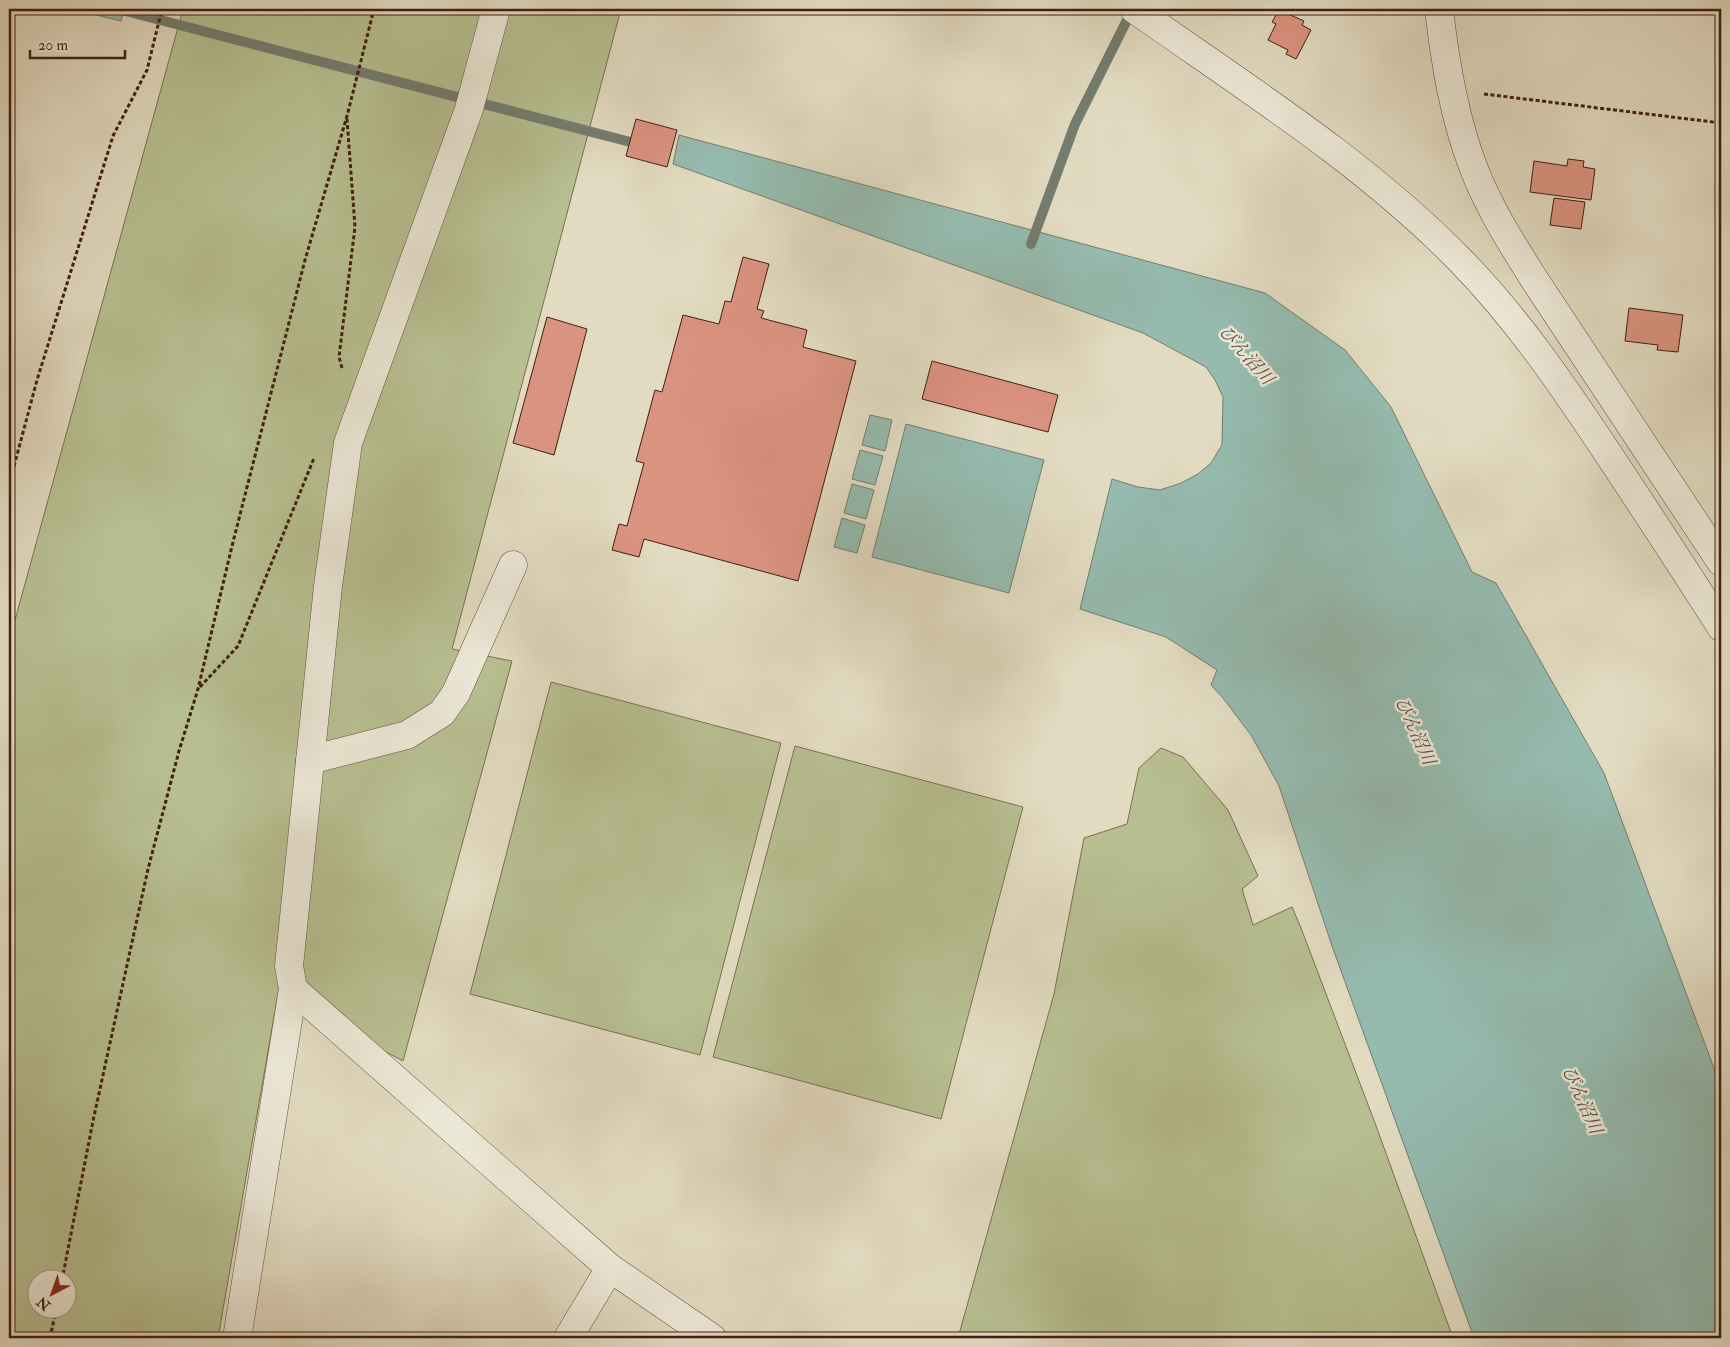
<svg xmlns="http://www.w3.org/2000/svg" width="1730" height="1347" font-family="'IM FELL Double Pica','Noto Serif JP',serif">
<rect width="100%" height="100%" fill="#e2dbc1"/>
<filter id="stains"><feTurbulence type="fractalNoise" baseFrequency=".004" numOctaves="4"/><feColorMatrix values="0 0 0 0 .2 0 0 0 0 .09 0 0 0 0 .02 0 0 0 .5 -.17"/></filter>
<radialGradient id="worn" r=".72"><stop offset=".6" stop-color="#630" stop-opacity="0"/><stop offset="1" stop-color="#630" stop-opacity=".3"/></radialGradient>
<g fill="#b7bf91" stroke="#7c6f50" fill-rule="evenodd">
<path d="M183 9H621L452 649 512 661 403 1061 278 994 218 1338H9V642ZM38 1280H68V1310H38Z"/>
<path d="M551 682 781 743 700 1055 470 994Z"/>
<path d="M795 746 1023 807 941 1119 713 1057Z"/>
<path d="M1161 748 1183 757 1228 810 1258 876 1242 889 1253 925 1292 907 1301 928 1375 1123 1453 1338H958L1054 994 1084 838 1127 824 1139 768Z"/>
</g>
<g fill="#95bbaf" stroke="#737d6f">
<path d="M72 9H124L121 21Z"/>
<path d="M679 135 1265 293 1345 350 1391 407 1472 572 1496 583 1604 773 1721 1087V1338H1474L1332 946 1279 786 1251 735 1223 698 1211 685 1217 670 1166 637 1080 609 1112 479 1138 487 1160 490 1181 483 1198 474 1211 463 1222 445 1223 397 1215 380 1206 367 1143 333 673 164Z"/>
<path d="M870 415 892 420 885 451 862 445Z"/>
<path d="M906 424 1044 460 1009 593 872 557Z"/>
<path d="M860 450 883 456 875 485 852 479Z"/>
<path d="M852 484 874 490 866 519 844 513Z"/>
<path d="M842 518 865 525 857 553 834 547Z"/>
</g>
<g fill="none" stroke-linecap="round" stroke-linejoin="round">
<g stroke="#737d6f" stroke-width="10">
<path d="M118 9 642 145"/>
<path d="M1031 244 1075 124 1132 10"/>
</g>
</g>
<g fill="#db9381" stroke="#401f10">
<path d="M1279 10 1304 21 1302 25 1311 30 1296 59 1286 54 1288 50 1268 40 1276 24 1272 22Z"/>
<path d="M636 119 677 130 667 167 626 156Z"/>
<path d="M1568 159 1584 161 1583 167 1595 169 1591 200 1530 192 1534 161 1567 166Z"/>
<path d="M1554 198 1585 202 1581 229 1550 225Z"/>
<path d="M743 257 769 264 757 309 764 311 761 318 807 330 803 347 856 361 798 581 644 539 639 557 612 550 619 524 627 526 644 463 636 461 655 390 662 392 683 315 719 324 725 301 731 302Z"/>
<path d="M1629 308 1683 315 1678 352 1657 350 1658 345 1625 341Z"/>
<path d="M547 317 587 329 554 455 513 443Z"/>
<path d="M932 361 1058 395 1048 432 922 399Z"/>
</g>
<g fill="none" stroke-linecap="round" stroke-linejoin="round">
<defs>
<g id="minor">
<path d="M1134 9C1246 88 1364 162 1460 260 1516 317 1561 383 1605 449 1644 508 1683 567 1721 627"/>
<path d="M1439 9C1445 62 1454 118 1474 169 1489 208 1512 244 1534 279L1721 562"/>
<path d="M310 760 407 735 442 713 456 693 513 565"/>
<path d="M293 989 610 1268 712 1338"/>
<path d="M237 1338 293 989 289 966 328 586 348 443 469 109 496 9"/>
<path d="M568 1338 610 1268"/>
</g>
</defs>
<use href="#minor" stroke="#684e3c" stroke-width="29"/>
<g stroke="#401f10" stroke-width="3" stroke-dasharray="4 2.5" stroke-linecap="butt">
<path d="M1484 94 1721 123"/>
<path d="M342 368 339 357 355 227 347 119"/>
<path d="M9 485 37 380 113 136 147 70 162 9"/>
<path d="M200 687 238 646 314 458"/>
<path d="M62 1280 93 1121 148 869 179 751 198 689 232 546 305 260 347 116 374 9"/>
<path d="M50 1338 56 1310"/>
</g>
<use href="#minor" stroke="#ece8d7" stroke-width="28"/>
</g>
<g text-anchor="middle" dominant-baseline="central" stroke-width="5" stroke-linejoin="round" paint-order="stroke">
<g font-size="18" font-style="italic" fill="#5a4e40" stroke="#ece8d7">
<text transform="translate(1246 355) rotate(49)">びん沼川</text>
<text transform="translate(1415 731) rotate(66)">びん沼川</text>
<text transform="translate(1582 1100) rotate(66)">びん沼川</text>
</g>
</g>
<rect width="1730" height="1347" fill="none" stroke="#e2dbc1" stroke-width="30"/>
<rect x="10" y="10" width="1710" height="1327" fill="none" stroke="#401f10" stroke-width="2.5"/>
<rect x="15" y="15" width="1700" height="1317" fill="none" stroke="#401f10"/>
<g transform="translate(52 1294) rotate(221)"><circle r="24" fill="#ece8d7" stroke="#a79887"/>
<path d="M0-4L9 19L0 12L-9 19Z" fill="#8f2418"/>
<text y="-8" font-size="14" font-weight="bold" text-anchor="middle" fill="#401f10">N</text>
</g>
<path d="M30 50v8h95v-8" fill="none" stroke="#401f10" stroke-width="2.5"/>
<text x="38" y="50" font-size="15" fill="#401f10" stroke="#ece8d7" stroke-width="4" paint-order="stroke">20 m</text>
<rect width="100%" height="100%" filter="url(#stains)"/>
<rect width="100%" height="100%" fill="url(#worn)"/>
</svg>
